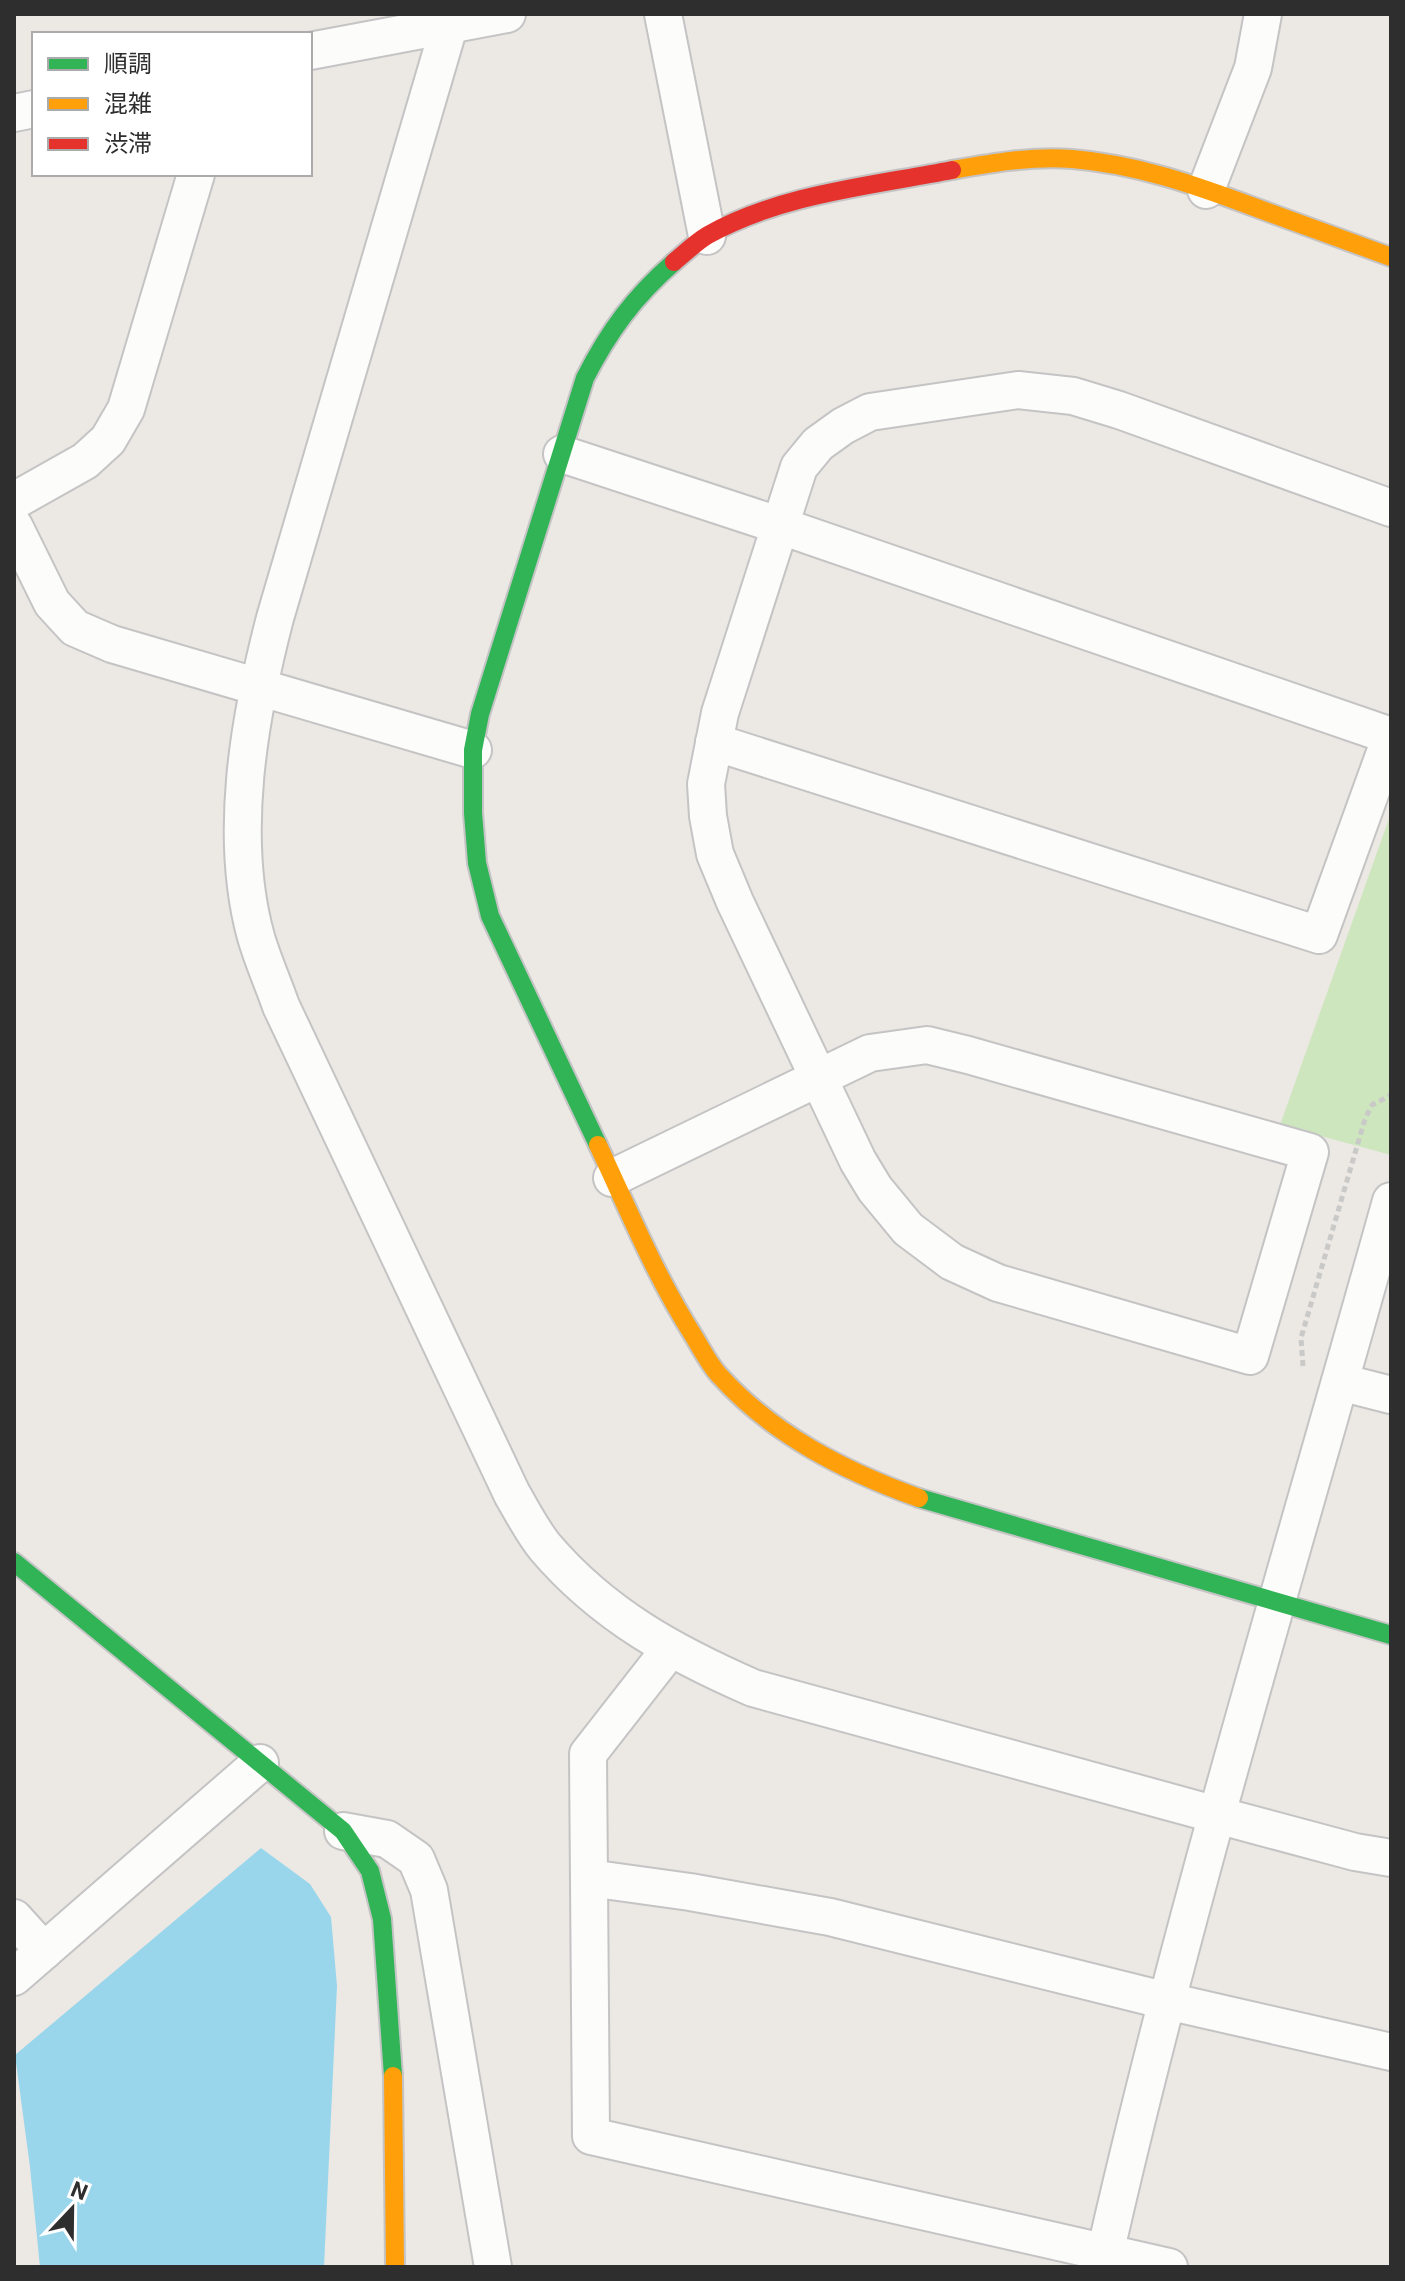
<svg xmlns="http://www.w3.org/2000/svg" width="1405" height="2281" font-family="Roboto,'Noto Sans JP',sans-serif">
<rect width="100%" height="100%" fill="#ece8e4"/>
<path fill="#cee6be" d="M1391 813V1155L1280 1125Z"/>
<path fill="#99d6ec" d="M261 1848 310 1884 331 1917 337 1986 324 2267H40L30 2167 15 2055Z"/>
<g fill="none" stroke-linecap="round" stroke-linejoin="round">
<defs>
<g id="street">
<path d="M663 14 707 236"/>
<path d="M450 23 275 618C249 718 228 836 256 937 263 961 273 983 281 1006L512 1494C522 1511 532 1531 545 1547 603 1615 673 1653 753 1688L1217 1815 1355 1852 1391 1858"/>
<path d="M310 51 507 14"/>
<path d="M14 113 34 109"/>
<path d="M1206 190 1253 68 1263 14"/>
<path d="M562 454 778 525 1391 736"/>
<path d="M14 501 85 461 108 440 126 409 196 174"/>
<path d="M14 526 52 603 75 628 112 644 473 750"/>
<path d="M714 742 1319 935 1391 736"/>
<path d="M612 1178 870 1053 927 1045 968 1055 1310 1152 1250 1356 998 1283 952 1262 908 1229 875 1189 858 1161 735 902 715 854 708 816 706 784 720 713 799 467 818 444 843 426 870 412 1018 390 1073 396 1119 410 1391 508"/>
<path d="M1340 1382 1391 1395"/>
<path d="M670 1649 588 1754 591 2136 1169 2267"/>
<path d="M343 1831 387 1839 416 1859 429 1890 493 2267"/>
<path d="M589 1878 690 1892 830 1917 1167 2001 1391 2052"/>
<path d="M14 1918 44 1951"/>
<path d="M14 1977 260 1763"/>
<path d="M1102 2267C1183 1908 1292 1556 1391 1201"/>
</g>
<g id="fast">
<path d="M598 1145 490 916 477 863 473 813V750L480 714 585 378C609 331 634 297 674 262"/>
<path d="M919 1498 1391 1635"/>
<path d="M14 1562 343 1831 370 1871 382 1919 393 2076"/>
</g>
<g id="slow">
<path d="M952 170C992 163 1031 156 1072 159 1136 164 1195 185 1254 207 1300 224 1345 240 1391 257"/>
<path d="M598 1145C628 1209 655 1275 693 1335 701 1348 709 1364 719 1375 773 1435 844 1471 919 1498"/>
<path d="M393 2076 395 2267"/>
</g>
<path id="jam" d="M674 262C685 253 696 242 708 235 781 194 871 186 952 170"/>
</defs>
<use href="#street" stroke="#c5c4c5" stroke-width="40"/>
<use href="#fast" stroke="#c5c4c5" stroke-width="22"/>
<use href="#slow" stroke="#c5c4c5" stroke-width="22"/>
<use href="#jam" stroke="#c5c4c5" stroke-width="22"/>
<path stroke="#c9c9c8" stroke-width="5" stroke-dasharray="6 4" stroke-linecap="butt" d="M1303 1366 1301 1338 1365 1119 1372 1105 1391 1095"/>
<use href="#street" stroke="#fcfcfb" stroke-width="36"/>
<use href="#fast" stroke="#30b455" stroke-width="18"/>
<use href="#slow" stroke="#ff9f0a" stroke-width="18"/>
<use href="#jam" stroke="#e5322d" stroke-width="18"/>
</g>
<rect width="1405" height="2281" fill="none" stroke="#2e2e2e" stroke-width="32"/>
<rect x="32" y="32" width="280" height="144" fill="#ffffff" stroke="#ababab" stroke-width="2"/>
<rect x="48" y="58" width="40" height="12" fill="#30b455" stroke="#ababab" stroke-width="2"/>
<text x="104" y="72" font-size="24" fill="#2e2e2e">順調</text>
<rect x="48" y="98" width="40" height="12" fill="#ff9f0a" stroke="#ababab" stroke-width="2"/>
<text x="104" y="112" font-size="24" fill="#2e2e2e">混雑</text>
<rect x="48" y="138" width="40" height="12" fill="#e5322d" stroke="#ababab" stroke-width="2"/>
<text x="104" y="152" font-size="24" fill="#2e2e2e">渋滞</text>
<g transform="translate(72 2209) rotate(22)" stroke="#ffffff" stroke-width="6" paint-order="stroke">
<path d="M0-6L14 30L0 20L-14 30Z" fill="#2e2e2e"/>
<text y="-12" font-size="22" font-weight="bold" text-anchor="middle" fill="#2e2e2e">N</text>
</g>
</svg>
